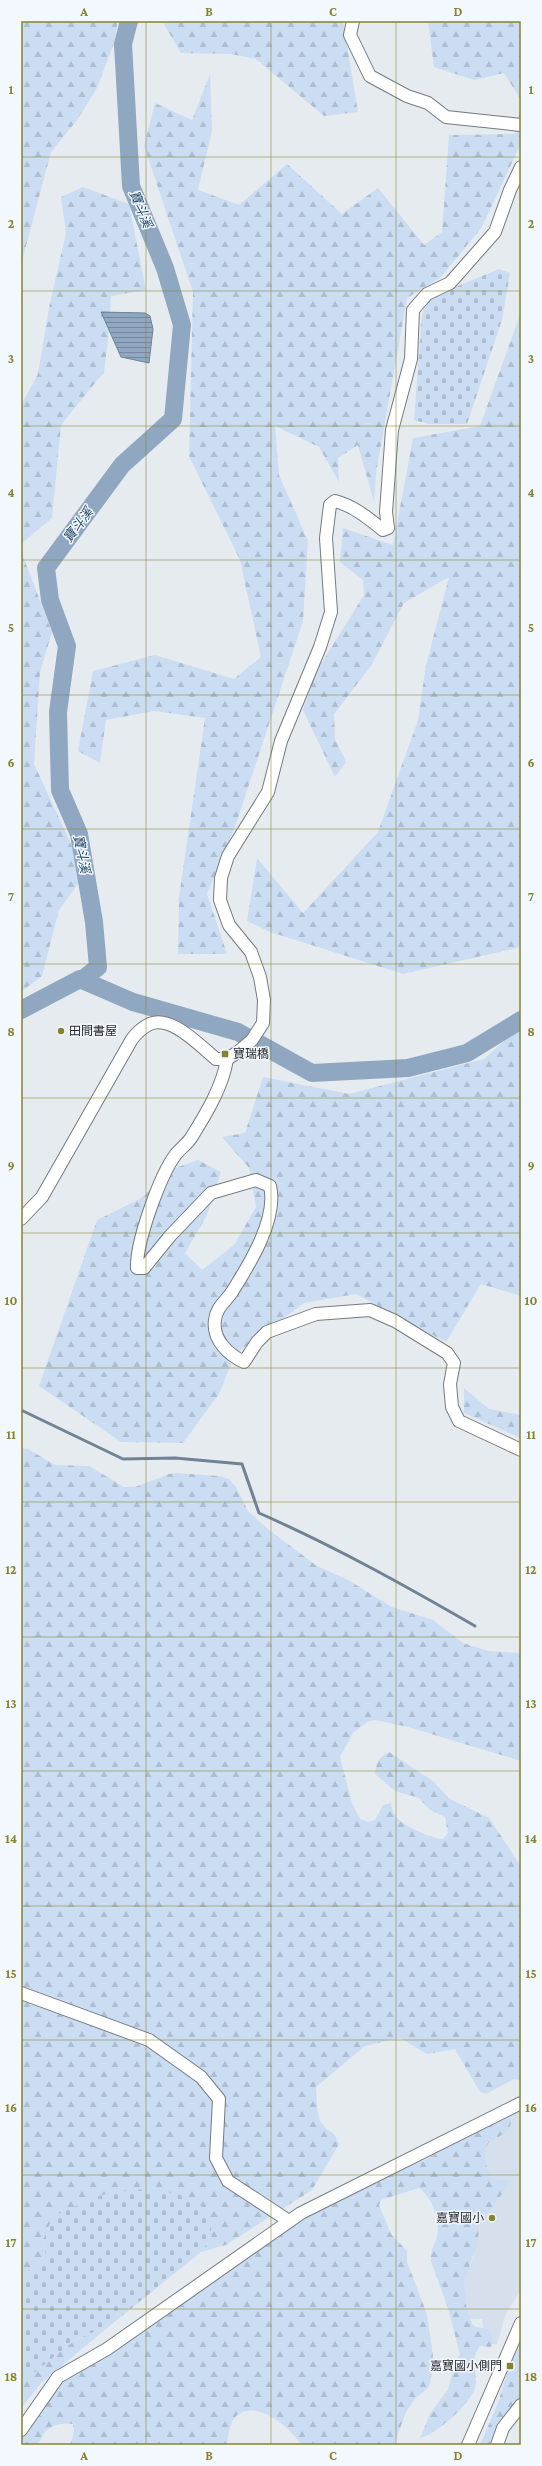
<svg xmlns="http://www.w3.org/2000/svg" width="542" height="2466" font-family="'Crimson Pro','Noto Sans TC',serif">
<defs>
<pattern id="forest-firs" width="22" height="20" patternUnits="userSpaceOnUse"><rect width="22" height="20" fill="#cbddf2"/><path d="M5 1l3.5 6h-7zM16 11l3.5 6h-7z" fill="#aebed0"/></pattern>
<pattern id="cemetery-stones" width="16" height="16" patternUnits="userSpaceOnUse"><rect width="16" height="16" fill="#cbddf2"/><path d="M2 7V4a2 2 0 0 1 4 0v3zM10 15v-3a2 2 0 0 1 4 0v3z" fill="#aebed0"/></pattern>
<pattern id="water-rules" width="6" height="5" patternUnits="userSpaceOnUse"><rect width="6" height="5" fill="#8fa7c1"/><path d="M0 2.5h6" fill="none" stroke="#75889d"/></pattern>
</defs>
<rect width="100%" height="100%" fill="#e6ebf0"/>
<path fill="#d6e0ec" d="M521 2109V2289L505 2316 497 2345 484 2342 482 2319H462L458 2289 474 2257 466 2230 488 2130Z"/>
<g fill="url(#forest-firs)">
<path d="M21 21H118L114 43 97 88 77 120 51 152 21 265Z"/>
<path d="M162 21H343L358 112 324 116 256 59 231 54 181 53Z"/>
<path d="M428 21H521V100L504 73 474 80 434 67Z"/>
<path d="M210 74 212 131 198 190 239 205 287 164 342 214 378 188 424 245 442 232 449 135 515 134 521 106V143L482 227 441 277 407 298 376 473 374 502 358 445 338 458 339 482 319 447 275 426 279 475 308 541 303 621 236 824 207 894 227 954H178L179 897 205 718 154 711 106 720 100 763 78 751 93 671 155 655 234 679 261 657 240 560 189 456 193 292 144 146 155 103 192 120Z"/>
<path d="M83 187 129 204 146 290 111 296 110 312H101L109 331 104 372 61 425 52 518 21 544V405L38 374 50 303 66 233 61 197Z"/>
<path d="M521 312V947L403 974 270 932 247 921 257 858 303 913 378 832 418 720 426 665 449 577 404 603 371 666 334 714 335 739 346 762 335 777 303 710 316 672 364 595 363 580 340 562 343 528 393 545 413 438 480 426Z"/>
<path d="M21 551 52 632 40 672 34 764 85 874 59 910 42 976 21 992Z"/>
<path d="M521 1026V1296L481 1284 446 1342 356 1294 304 1303 235 1354 219 1394 183 1443 121 1442 39 1386 97 1220 140 1199 172 1169 198 1160 221 1172 207 1215 185 1253 202 1270 234 1245 256 1207 249 1168 222 1137 245 1133 263 1077 349 1094 484 1059Z"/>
<path d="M464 1388 489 1409 521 1415V1438L464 1413Z"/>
<path d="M21 1448 28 1449 55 1465 89 1466 124 1487H135L169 1474 177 1473 219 1476 229 1479 236 1487 248 1511 269 1530 317 1566 348 1580 392 1607 433 1620 463 1643 488 1651 521 1653V1761L408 1727 375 1720 367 1722 353 1733 340 1757 352 1803 360 1819 368 1822 375 1820 383 1805 391 1803C392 1809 393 1813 397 1818 404 1826 432 1839 443 1839L448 1833 445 1817 430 1810 419 1798 395 1791 375 1774C376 1763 379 1757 389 1752L433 1781 450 1799 489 1818 521 1866V2080L514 2079 486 2094 480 2092 455 2049 427 2054 400 2038 365 2046 316 2087C317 2097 316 2117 323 2125 331 2135 333 2128 339 2144L312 2190 226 2245 201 2252 212 2235 43 2240 46 2256 21 2277Z"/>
<path d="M521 2104V2111L511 2116C514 2149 469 2124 491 2178L510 2181 494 2206 479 2219 478 2243 463 2283 466 2296 465 2302 472 2324 476 2327 489 2329 493 2341 491 2347 480 2346C468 2361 479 2376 475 2388 470 2404 436 2435 420 2438L430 2414 448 2389 456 2360 460 2355 449 2311 431 2261C430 2251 434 2246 437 2237 441 2221 432 2197 419 2188L381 2200 379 2205 391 2234 407 2251V2262L427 2314 434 2363 429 2387 415 2399 406 2412 394 2445H301C291 2428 259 2401 239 2414 230 2419 228 2436 227 2445H70L74 2431 73 2424C63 2423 53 2424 46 2431 43 2434 42 2439 39 2442 35 2446 27 2445 21 2445V2438L49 2397 66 2379 281 2229 369 2183 427 2159 490 2118Z"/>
<path d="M112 2324 42 2382 21 2408V2383L75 2340Z"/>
<path d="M521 2328V2403L496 2445H480L498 2403Z"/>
</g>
<g fill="url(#cemetery-stones)">
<path d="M499 269 510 273 502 320 467 424H428L414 420 422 315 429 298Z"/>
<path d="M132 2189C165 2192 182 2189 208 2212L212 2235 201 2252 112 2324 75 2340 21 2383V2277L46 2256 43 2240 53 2216 102 2195Z"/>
</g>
<path fill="url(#water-rules)" stroke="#708294" d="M101 312 145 313 150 316 153 329 149 363 121 357Z"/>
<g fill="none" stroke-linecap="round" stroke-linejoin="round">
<path stroke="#708294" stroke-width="3" d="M21 1410 123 1459 175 1458 242 1464 259 1513C334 1546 404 1585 475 1626"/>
<g stroke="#8fa7c1" stroke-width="18">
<path d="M82 980 133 1002 238 1032 312 1073 408 1068 467 1053 521 1020"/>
<path d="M21 1010 80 979 82 980 98 967 94 922 79 834 60 790 58 712 67 646 50 600 46 568 122 465 173 419 182 325 165 268 131 186 123 44 129 21"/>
</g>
<defs>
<g id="minor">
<path d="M353 21 350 35 370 76 407 96 428 103 446 117 521 125"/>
<path d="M227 1059C223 1086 206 1114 191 1138 187 1144 181 1148 176 1154 160 1175 136 1242 137 1268H144L170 1236 211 1193 256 1180 270 1186C278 1219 249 1265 232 1292 225 1302 216 1308 215 1320 212 1340 229 1355 244 1362L257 1342 267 1332 316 1314 370 1310 395 1321 447 1353 454 1363 450 1384 452 1407 459 1421 521 1450"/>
<path d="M21 1219 42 1197 132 1039C136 1034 141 1029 146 1026 168 1011 199 1045 216 1059H227L238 1052 252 1040 263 1023 264 1000 260 977 251 952 229 925 220 900 221 878 228 856 268 792 281 741 320 647 331 612 326 538 330 505 335 501C354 506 368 518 383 530L388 528 386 512 392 430 411 359 413 310 427 294 450 283 495 232 510 190 521 167"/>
<path d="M21 1993 149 2040 201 2077 219 2099 216 2158 228 2181 289 2221"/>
<path d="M21 2430 58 2377 107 2349 301 2213 521 2103"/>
<path d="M468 2445 521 2323"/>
<path d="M497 2445 503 2428 521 2405"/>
</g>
</defs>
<use href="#minor" stroke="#757a7f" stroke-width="14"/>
<use href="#minor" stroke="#fff" stroke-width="12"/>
</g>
<path fill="none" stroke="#85832c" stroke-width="1" stroke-opacity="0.55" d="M146 21V2445M271 21V2445M396 21V2445M21 157H521M21 291H521M21 426H521M21 560H521M21 695H521M21 829H521M21 964H521M21 1098H521M21 1233H521M21 1368H521M21 1502H521M21 1637H521M21 1771H521M21 1906H521M21 2040H521M21 2175H521M21 2309H521"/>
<g fill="#85832c" stroke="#f3f8fe" stroke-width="1.5">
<circle cx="61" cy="1031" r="4"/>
<rect x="221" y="1050" width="8" height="8" rx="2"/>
<circle cx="492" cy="2218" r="4"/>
<rect x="506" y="2362" width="8" height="8" rx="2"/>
</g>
<g text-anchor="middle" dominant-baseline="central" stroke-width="3" stroke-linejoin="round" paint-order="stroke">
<g font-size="12" fill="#282a2c" stroke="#f3f8fe" text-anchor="start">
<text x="69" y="1031">田間書屋</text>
<text x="233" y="1054">寶瑞橋</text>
<text x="484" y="2218" text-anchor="end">嘉寶國小</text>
<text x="502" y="2366" text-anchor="end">嘉寶國小側門</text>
</g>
<g font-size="13" font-style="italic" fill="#1e4368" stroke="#f3f8fe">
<text transform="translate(141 209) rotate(68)">寶斗溪</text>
<text transform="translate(78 525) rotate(-53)">寶斗溪</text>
<text transform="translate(82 854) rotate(79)">寶斗溪</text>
</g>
</g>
<rect width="542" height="2466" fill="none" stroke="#f3f8fe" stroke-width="44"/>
<rect x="22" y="22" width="498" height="2422" fill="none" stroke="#85832c" stroke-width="1.5"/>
<g font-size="13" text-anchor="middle" font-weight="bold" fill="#85832c">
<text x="84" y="16">A</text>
<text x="209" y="16">B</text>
<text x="333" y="16">C</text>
<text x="458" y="16">D</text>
<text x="11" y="94">1</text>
<text x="531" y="94">1</text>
<text x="11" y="228">2</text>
<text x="531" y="228">2</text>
<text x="11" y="363">3</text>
<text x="531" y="363">3</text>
<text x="11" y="497">4</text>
<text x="531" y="497">4</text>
<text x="11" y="632">5</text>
<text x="531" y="632">5</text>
<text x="11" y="767">6</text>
<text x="531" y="767">6</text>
<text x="11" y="901">7</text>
<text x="531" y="901">7</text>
<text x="11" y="1036">8</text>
<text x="531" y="1036">8</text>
<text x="11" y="1170">9</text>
<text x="531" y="1170">9</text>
<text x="11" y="1305">10</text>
<text x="531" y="1305">10</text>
<text x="11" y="1439">11</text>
<text x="531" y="1439">11</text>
<text x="11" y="1574">12</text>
<text x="531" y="1574">12</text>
<text x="11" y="1708">13</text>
<text x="531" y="1708">13</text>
<text x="11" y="1843">14</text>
<text x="531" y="1843">14</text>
<text x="11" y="1978">15</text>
<text x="531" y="1978">15</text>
<text x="11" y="2112">16</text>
<text x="531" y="2112">16</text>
<text x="11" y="2247">17</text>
<text x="531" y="2247">17</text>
<text x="11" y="2381">18</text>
<text x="531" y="2381">18</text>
<text x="84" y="2460">A</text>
<text x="209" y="2460">B</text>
<text x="333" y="2460">C</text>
<text x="458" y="2460">D</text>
</g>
</svg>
